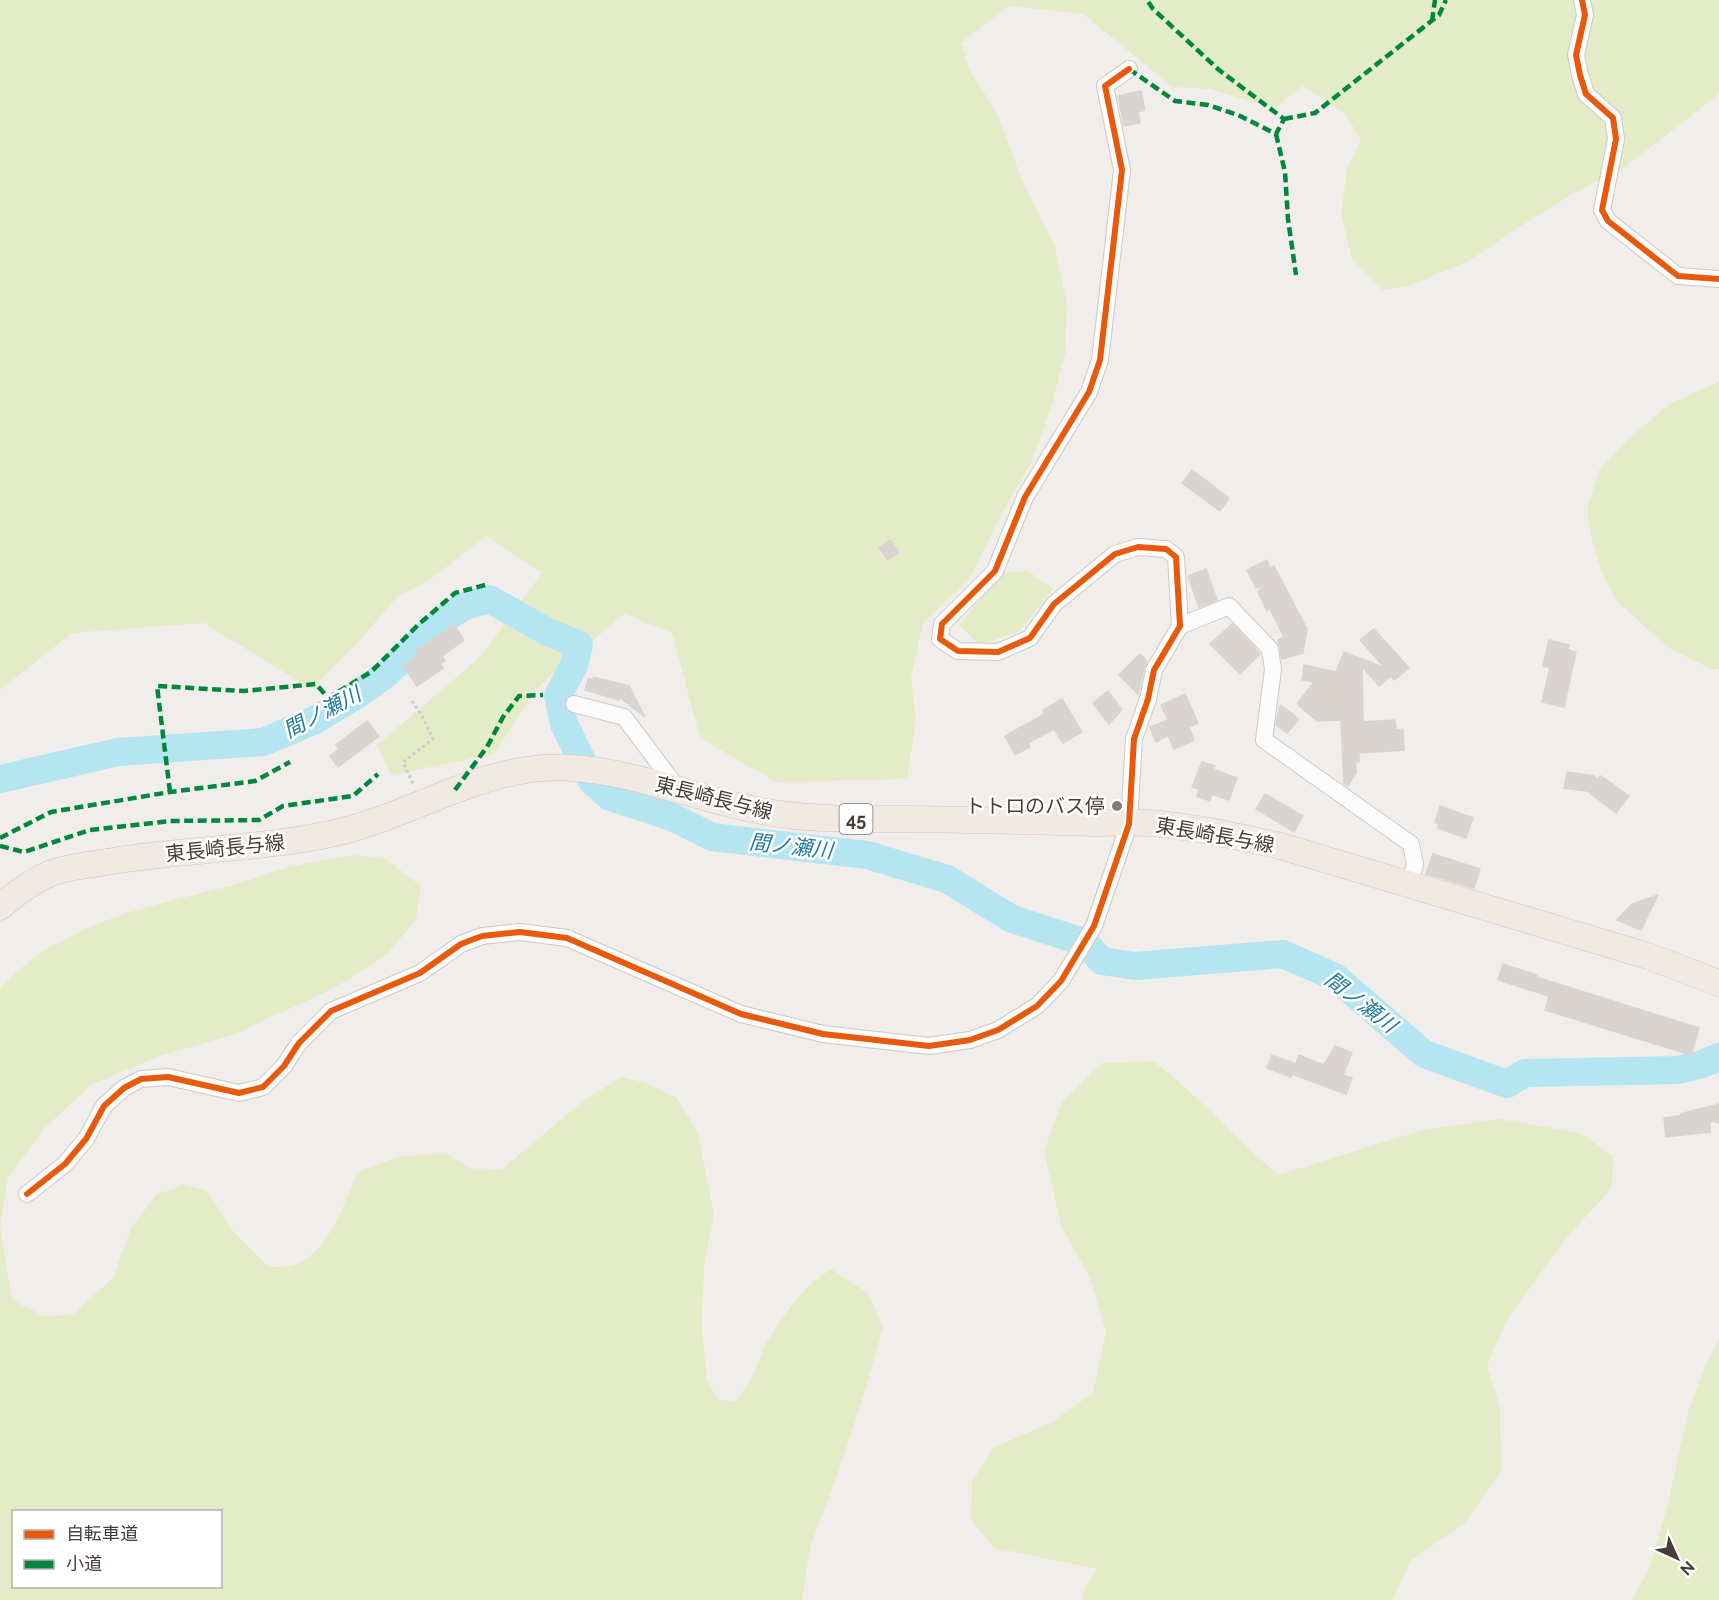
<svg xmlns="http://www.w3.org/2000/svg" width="1719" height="1600" font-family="Raleway,'Noto Sans JP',sans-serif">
<rect width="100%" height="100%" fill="#f0edea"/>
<g fill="#e4ecc7" fill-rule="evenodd">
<path d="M0 0H1719V94L1625 167 1576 192 1519 227 1469 261 1411 285 1383 290 1352 259 1341 214 1347 168 1361 140 1345 113 1303 86 1274 108 1210 89 1173 87 1083 14 1009 6 961 43 970 71 997 113 1022 180 1055 247 1067 304 1065 354 1051 407 1032 461 1001 515 969 580 923 623 911 678 916 720 907 779 776 782 700 738 672 632 624 614 538 687 494 754 391 775 377 745 480 657 542 573 487 536 428 581 398 596 359 641 311 689 204 623 72 633 0 690Z"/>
<path d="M1719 382V669H1711L1667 647 1616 600 1601 571 1592 540 1587 510 1599 470 1627 440 1671 403Z"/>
<path d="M1028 571 1053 589 1020 631 980 645 959 625 1002 573Z"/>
<path d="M353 855 386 859 421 886 416 920 388 953 348 980 311 999 232 1035 160 1056 92 1084 44 1129 8 1177 0 1226 12 1300 44 1316 72 1315 113 1278 131 1228 156 1195 183 1185 207 1191 233 1231 269 1267C277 1267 290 1268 297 1264 330 1249 344 1204 357 1173L399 1156 447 1154 475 1171 502 1169 587 1098 622 1077 646 1083 677 1098 698 1133 714 1214 704 1266 702 1329 707 1380 718 1400 736 1401 752 1378 766 1343 785 1314 808 1286 831 1269 869 1294 883 1327 866 1388 838 1473 810 1547 802 1600H0V989C58 924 144 908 225 887 247 882 268 873 290 867 311 862 332 859 353 855ZM14 1512H220V1586H14Z"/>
<path d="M1153 1061C1198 1095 1235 1138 1278 1175L1423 1130 1499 1119 1580 1133 1613 1156 1612 1188 1567 1237 1506 1321 1487 1366 1500 1407 1501 1472 1464 1524 1410 1561 1393 1600H1082L1085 1586 1098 1569 994 1548 971 1520 972 1482 993 1448 1052 1422 1093 1393 1106 1332 1091 1280 1061 1225 1044 1151 1062 1102 1102 1063Z"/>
<path d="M1719 1339V1600H1632L1649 1569 1667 1507 1688 1412 1706 1365Z"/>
</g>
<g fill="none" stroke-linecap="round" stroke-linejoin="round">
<path stroke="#b6e5f2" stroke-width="28" d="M0 779 118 752 263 742 315 720 360 693 386 674 442 620 465 606 489 599 548 632 579 645 574 665 558 696 564 724 592 781 610 797 672 817 712 837 867 855 947 879 1012 919 1084 942 1102 961 1135 966 1283 954 1335 977 1424 1054 1507 1084 1525 1073 1679 1070 1702 1064 1719 1057"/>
</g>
<g fill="#d9d4d0" stroke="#d9d4cf" stroke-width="1.5">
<path d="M1141 91 1145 110 1138 112 1140 123 1124 126 1118 96Z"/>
<path d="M1192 470 1229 498 1220 511 1182 483Z"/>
<path d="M890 540 899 552 888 560 879 548Z"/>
<path d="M1267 560 1270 568 1274 566 1307 629 1303 653 1282 659 1278 640 1284 637 1270 609 1267 611 1258 592 1264 586 1256 588 1247 570Z"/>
<path d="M1206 569 1217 600 1199 607 1188 576Z"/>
<path d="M1232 624 1260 654 1240 674 1210 644Z"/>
<path d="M454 625 464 640 442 656 445 661 440 664 443 668 417 686 403 666 418 655 416 651Z"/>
<path d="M1374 629 1409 668 1394 680 1391 676 1379 686 1362 666 1363 722 1395 720 1396 730 1403 729 1404 750 1359 753V762H1356V773L1348 786 1344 784 1341 720 1317 721 1297 704 1314 682 1302 680 1304 665 1336 672 1344 652 1385 668 1360 640Z"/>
<path d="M1549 640 1569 645 1568 650 1576 652 1564 707 1542 702 1550 668 1543 666Z"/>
<path d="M1140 654 1147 661 1144 668 1138 694 1119 675Z"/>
<path d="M593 677 629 686 645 717 619 697V700L585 690 588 679H596Z"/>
<path d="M1108 691 1122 710 1109 724 1093 703Z"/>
<path d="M1185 694 1198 723 1189 727 1194 740 1174 749 1168 735 1156 742 1150 727 1168 720 1161 705Z"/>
<path d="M1062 699 1082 732 1063 743 1054 729 1028 743 1030 747 1015 755 1005 736 1045 714 1043 710Z"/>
<path d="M1281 705 1299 719 1287 733 1276 725 1279 708Z"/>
<path d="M367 721 379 736 338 767 330 756 339 749 336 745Z"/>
<path d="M1202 762 1215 766 1213 769 1237 778 1229 800 1212 794 1210 801 1197 796 1199 789 1192 787Z"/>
<path d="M1567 772 1594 776 1597 780 1601 776 1629 796 1616 813 1587 791 1564 788Z"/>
<path d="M1265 794 1303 816 1294 832 1256 809Z"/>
<path d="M1440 806 1473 818 1466 838 1438 828 1439 824 1435 822Z"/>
<path d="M1433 854 1480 869 1474 888 1426 874Z"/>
<path d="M1658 895 1641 930 1617 920 1632 904Z"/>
<path d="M1503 964 1537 975 1536 977 1699 1028 1691 1055 1545 1010 1549 996 1498 980Z"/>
<path d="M1335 1046 1352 1053 1343 1075 1352 1078 1346 1094 1292 1074 1299 1055 1324 1065Z"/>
<path d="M1272 1055 1296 1064 1291 1077 1267 1068Z"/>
<path d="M1719 1104V1123L1710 1121V1132L1666 1137 1664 1118 1687 1115 1680 1114Z"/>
</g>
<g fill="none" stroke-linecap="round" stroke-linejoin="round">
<defs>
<g id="street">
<path d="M1582 0 1585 15 1576 55 1580 75 1586 94 1613 118 1616 139 1602 210 1608 221 1678 276 1719 279"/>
<path d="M1180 626 1229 606 1270 649 1273 669 1264 740 1411 844 1415 864 1409 885"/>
<path d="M574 704 624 717 678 789"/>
<path d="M27 1194 65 1164 86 1139 104 1106 124 1088 141 1079 168 1077 239 1093 263 1087 284 1066 299 1043 331 1011 420 973 461 944 482 936 520 932 567 938 741 1014 823 1034 929 1046 970 1040 998 1030 1037 1006 1061 981 1094 926 1129 824 1134 739 1148 699 1154 670 1180 626 1176 557 1166 549 1138 547 1115 554 1054 604 1030 638 998 652 958 651 940 639 942 624 995 571 1025 497 1089 392 1100 360 1122 170 1105 86 1129 69"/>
</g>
<path id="primary" d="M0 907C14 895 32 881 49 874 64 867 95 864 113 861 187 849 262 849 335 833 406 817 469 774 542 768 622 762 701 804 780 814 823 820 868 819 911 819 972 820 1034 821 1095 823 1113 823 1130 822 1148 823 1192 826 1234 836 1277 845L1648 956 1719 983"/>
</defs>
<use href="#street" stroke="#cdc9c6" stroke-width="18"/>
<use href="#primary" stroke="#d4c5b5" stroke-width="27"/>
<path stroke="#d1cdca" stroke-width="3" stroke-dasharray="3 3" stroke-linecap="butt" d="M412 701 422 716 433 739 403 762 414 786"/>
<use href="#street" stroke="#fdfcfc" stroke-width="16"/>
<use href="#primary" stroke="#f1eae3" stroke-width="26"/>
<g stroke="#00873e" stroke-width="4.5" stroke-dasharray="9 4.5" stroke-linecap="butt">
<path d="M1432 21 1435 0"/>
<path d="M1129 69 1175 101 1208 105 1238 115 1276 134 1284 119 1219 70 1153 9 1147 0"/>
<path d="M1284 119 1315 113 1439 15 1446 0"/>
<path d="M1276 134 1285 172 1288 219 1296 275"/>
<path d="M455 790 487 747 503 717 519 696 543 695"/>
<path d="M170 792 157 686 244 691 316 684 328 698 371 672 418 625 455 593 489 584"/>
<path d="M0 838 51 812 170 792 255 781 290 762"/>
<path d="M0 846 24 852 90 830 170 821 259 820 283 806 353 796 378 774"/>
</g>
<defs>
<g id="cycleway">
<path d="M1582 0 1585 15 1576 55 1580 75 1586 94 1613 118 1616 139 1602 210 1608 221 1678 276 1719 279"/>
<path d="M27 1194 65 1164 86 1139 104 1106 124 1088 141 1079 168 1077 239 1093 263 1087 284 1066 299 1043 331 1011 420 973 461 944 482 936 520 932 567 938 741 1014 823 1034 929 1046 970 1040 998 1030 1037 1006 1061 981 1094 926 1129 824 1134 739 1148 699 1154 670 1180 626 1176 557 1166 549 1138 547 1115 554 1054 604 1030 638 998 652 958 651 940 639 942 624 995 571 1025 497 1089 392 1100 360 1122 170 1105 86 1129 69"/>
</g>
</defs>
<use href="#cycleway" stroke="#fff" stroke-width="10"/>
<use href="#cycleway" stroke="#e8590c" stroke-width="6"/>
</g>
<circle fill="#837b74" stroke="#fff" stroke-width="2" cx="1117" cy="806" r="6"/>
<g text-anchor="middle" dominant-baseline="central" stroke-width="5" stroke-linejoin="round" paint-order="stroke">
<rect fill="#fff" stroke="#7f7772" stroke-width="1.5" x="839.5" y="804" width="33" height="30" rx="4.5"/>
<g font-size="18" font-weight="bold" fill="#483d35">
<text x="856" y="819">45</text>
</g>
<g font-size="20" fill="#483d35" stroke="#fff">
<text transform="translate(714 798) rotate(14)">東長崎長与線</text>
<text transform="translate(1215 835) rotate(10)">東長崎長与線</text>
<text transform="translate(225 848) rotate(-6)">東長崎長与線</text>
</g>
<g font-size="20" fill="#483d35" stroke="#fff" text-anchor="end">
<text x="1105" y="806">トトロのバス停</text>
</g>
<g font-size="21" font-style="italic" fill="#217b9a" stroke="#fff">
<text transform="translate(322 712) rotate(-28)">間ノ瀬川</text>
<text transform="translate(791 846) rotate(6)">間ノ瀬川</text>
<text transform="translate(1361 1002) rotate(38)">間ノ瀬川</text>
</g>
</g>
<rect x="12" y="1510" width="210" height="78" fill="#ffffff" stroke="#b6b1ae" stroke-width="1.5"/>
<rect x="24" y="1530" width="30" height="9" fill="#e8590c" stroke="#b6b1ae" stroke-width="1.5"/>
<text x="66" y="1540" font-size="18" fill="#483d35">自転車道</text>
<rect x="24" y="1560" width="30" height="9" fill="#00873e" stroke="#b6b1ae" stroke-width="1.5"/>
<text x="66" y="1570" font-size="18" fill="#483d35">小道</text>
<g transform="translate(1677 1558) rotate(135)" stroke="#ffffff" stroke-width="4.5" paint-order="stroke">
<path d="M0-4.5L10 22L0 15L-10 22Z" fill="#483d35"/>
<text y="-9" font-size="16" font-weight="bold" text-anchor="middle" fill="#483d35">N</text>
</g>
</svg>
